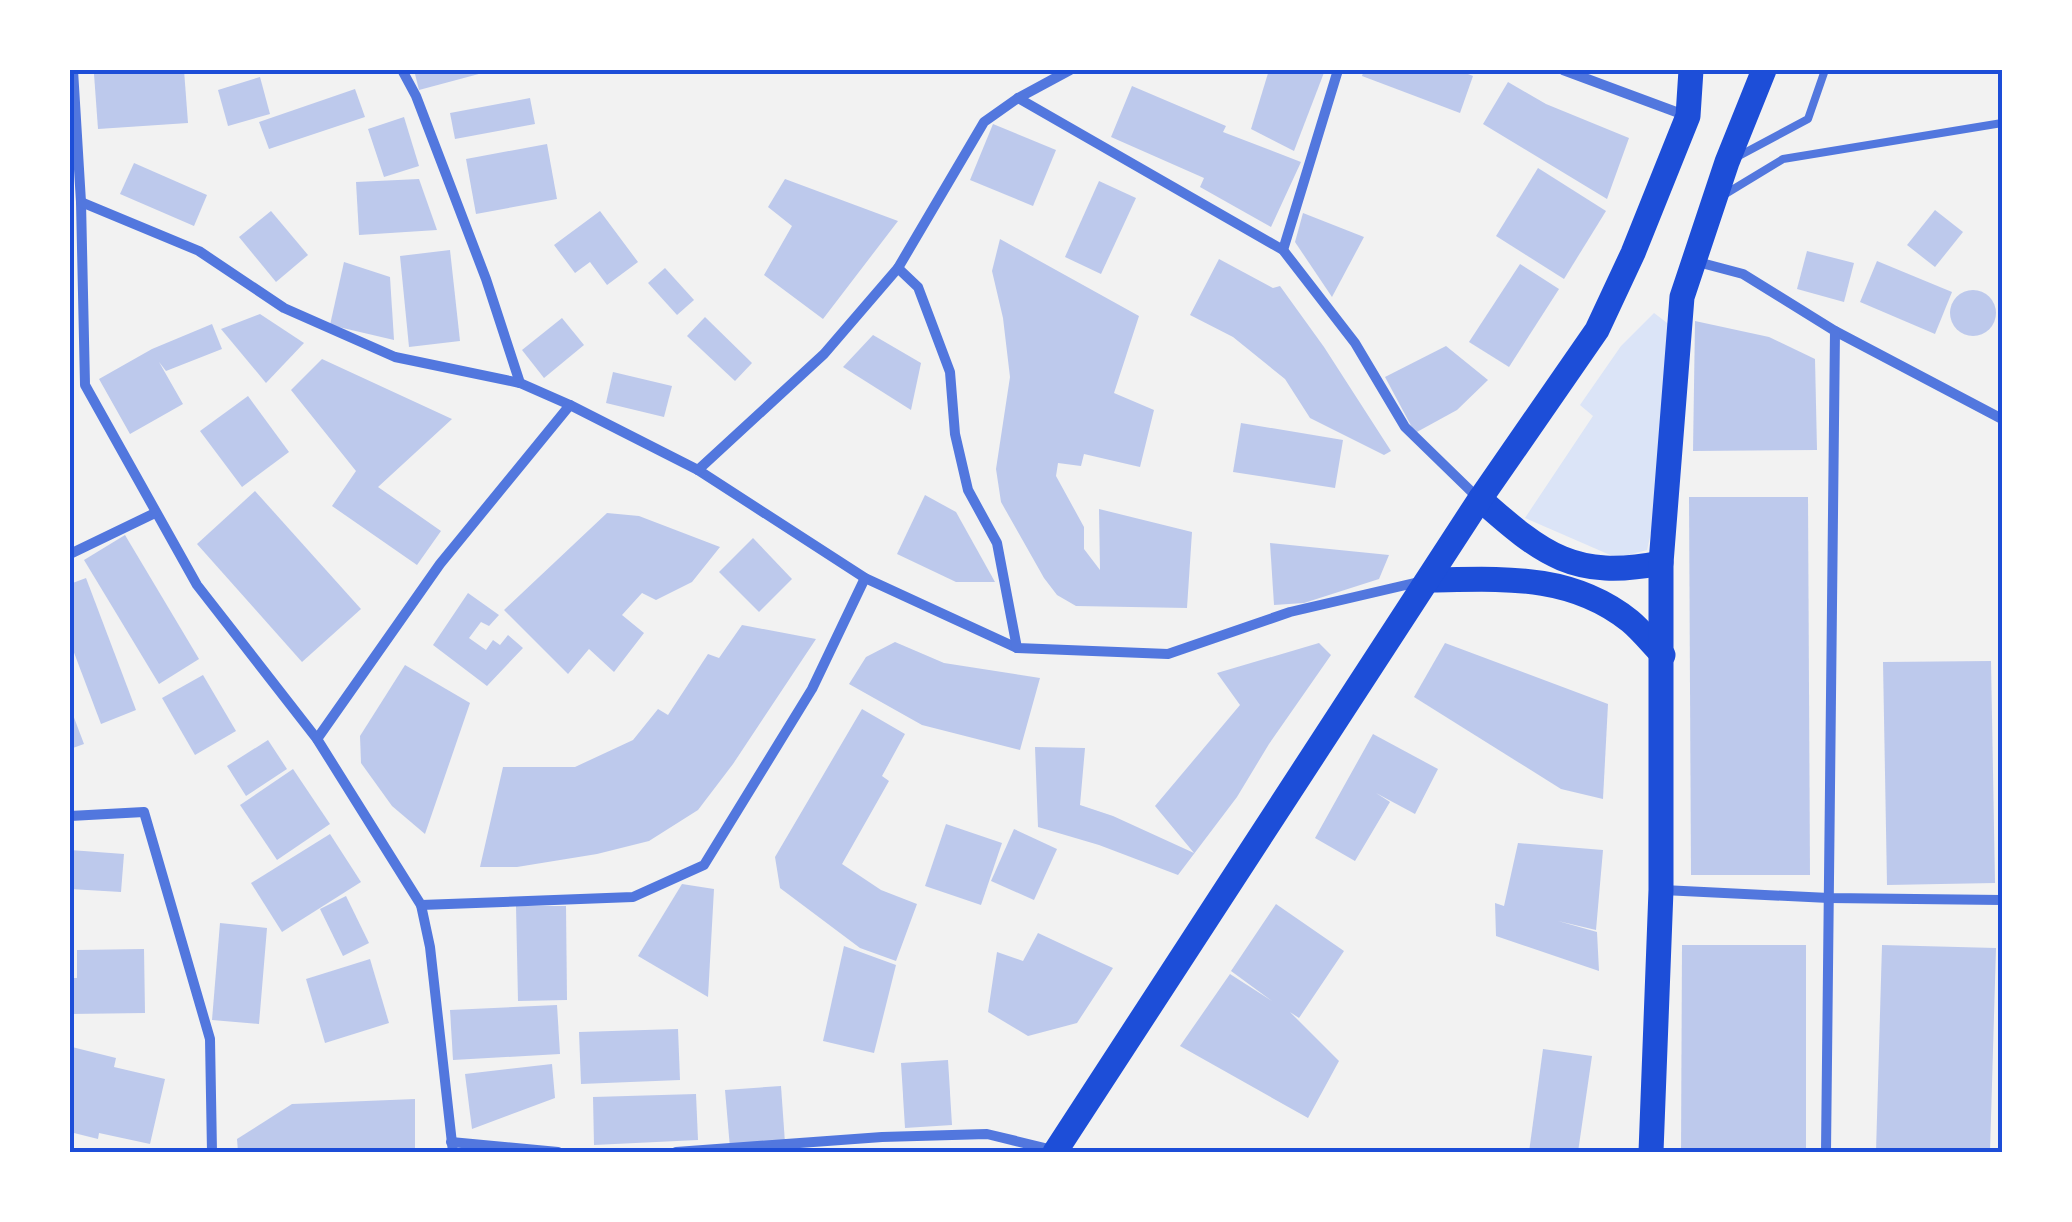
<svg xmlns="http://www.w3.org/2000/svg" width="2072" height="1222" font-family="'Asap Condensed',sans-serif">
<rect width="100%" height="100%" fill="#f2f2f2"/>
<path fill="#dbe4f7" d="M1654 313 1675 329 1662 484 1647 550 1617 558 1525 518 1593 416 1580 405 1621 346Z"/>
<g fill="#bdc9ec">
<path d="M151 70H184L188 123 98 129 94 74Z"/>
<path d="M414 70H490V71L419 90Z"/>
<path d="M1269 70H1325L1294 151 1251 129Z"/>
<path d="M1364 70H1458L1473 76 1460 113 1362 76Z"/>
<path d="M260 77 270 114 228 126 218 90Z"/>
<path d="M1508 82 1546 104 1629 138 1607 199 1483 124Z"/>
<path d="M1132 86 1226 126 1223 132 1301 162 1271 227 1200 187 1204 178 1111 137Z"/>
<path d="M355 89 365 117 269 149 259 122Z"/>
<path d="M530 98 535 124 455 139 450 113Z"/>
<path d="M404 117 419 166 384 177 368 129Z"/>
<path d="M993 124 1056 150 1033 206 970 180Z"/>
<path d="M547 144 557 199 476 214 466 159Z"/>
<path d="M134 163 207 195 194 226 120 194Z"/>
<path d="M1538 168 1606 211 1564 279 1496 236Z"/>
<path d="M419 179 437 230 359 235 356 182Z"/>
<path d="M785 179 898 221 823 319 764 275 792 226 768 207Z"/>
<path d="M1099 181 1136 198 1101 274 1065 257Z"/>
<path d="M1935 210 1963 232 1935 267 1907 245Z"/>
<path d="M271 211 308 255 276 282 239 237Z"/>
<path d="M600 211 638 262 607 285 590 262 575 273 554 245Z"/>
<path d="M1303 213 1364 237 1332 297 1295 242Z"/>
<path d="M1000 239 1139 316 1114 393 1154 410 1140 467 1084 454 1081 466 1058 463 1056 476 1084 527V549L1100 570 1099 509 1192 532 1187 608 1076 606 1057 595 1044 578 1001 502 996 469 1010 377 1003 318 992 271Z"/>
<path d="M450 250 460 341 409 347 400 256Z"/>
<path d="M1807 251 1854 263 1844 302 1797 289Z"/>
<path d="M1219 259 1273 288 1280 286 1324 347 1391 451 1384 455 1310 418 1285 379 1233 337 1190 315Z"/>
<path d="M1877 261 1952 292 1935 334 1860 302Z"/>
<path d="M344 262 390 277 394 340 330 325Z"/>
<path d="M1520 264 1559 289 1509 367 1469 342Z"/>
<path d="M665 268 694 300 677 315 648 283Z"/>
<circle cx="1973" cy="313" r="23"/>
<path d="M260 314 304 343 266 383 221 329Z"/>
<path d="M705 317 752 363 735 381 687 336Z"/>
<path d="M562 318 584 345 544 378 522 350Z"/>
<path d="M1695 321 1769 337 1815 359 1817 450 1693 451Z"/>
<path d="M212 324 222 349 166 371 159 362 183 404 130 434 99 379 152 349Z"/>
<path d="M873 335 921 363 911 410 843 367Z"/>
<path d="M1446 346 1488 380 1457 410 1415 433 1385 377Z"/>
<path d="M322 359 452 419 378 487 441 531 417 565 332 506 356 471 291 390Z"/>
<path d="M613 372 672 386 664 417 606 403Z"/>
<path d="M248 396 289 452 242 487 200 431Z"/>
<path d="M1241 423 1343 440 1335 488 1233 472Z"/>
<path d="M255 491 361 609 302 662 197 544Z"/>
<path d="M925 495 956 512 995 582H956L897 554Z"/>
<path d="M1689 497H1808L1810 875H1691Z"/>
<path d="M607 513 639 516 720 547 692 582 656 600 642 593 622 615 644 633 614 672 589 649 568 674 504 610Z"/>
<path d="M125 535 199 659 159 684 84 560Z"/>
<path d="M753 538 792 579 759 612 719 572Z"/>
<path d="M1270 543 1389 555 1379 579 1304 603 1274 605Z"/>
<path d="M86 578 136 710 101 724 70 642V584Z"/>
<path d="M468 593 499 615 489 626 481 622 469 638 486 650 493 640 500 645 508 635 523 648 487 686 433 645Z"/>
<path d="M742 625 816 639 733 764 698 810 649 841 597 854 517 867H480L503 767H575L633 740 658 709 668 715 708 654 719 658Z"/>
<path d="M895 642 944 663 1040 678 1020 750 922 725 849 684 866 657Z"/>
<path d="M1319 643 1331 655 1269 744 1237 797 1178 875 1099 845 1038 827 1035 747 1085 748 1080 805 1113 816 1194 853 1155 806 1240 705 1217 673Z"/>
<path d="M1445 643 1608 704 1603 799 1561 789 1414 697Z"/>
<path d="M1991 661 1995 883 1887 885 1883 662Z"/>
<path d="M405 665 470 703 425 834 392 806 361 763 360 736Z"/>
<path d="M203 675 236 731 195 755 162 698Z"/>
<path d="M70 707 84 744 70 749Z"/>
<path d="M862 709 905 734 882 776 889 781 842 864 881 890 917 904 896 961 860 948 780 888 775 857Z"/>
<path d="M1373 734 1438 769 1415 814 1376 793 1390 802 1355 861 1315 838Z"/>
<path d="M268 740 287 769 246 796 227 766Z"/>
<path d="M293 769 330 824 277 860 240 805Z"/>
<path d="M946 824 1002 843 981 905 925 886Z"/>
<path d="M1014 829 1057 849 1034 900 991 881Z"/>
<path d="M330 834 361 882 282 932 251 883Z"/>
<path d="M1518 843 1603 850 1596 930 1558 921 1597 932 1599 971 1496 936 1495 903 1504 906Z"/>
<path d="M70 850 124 854 121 892 70 889Z"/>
<path d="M682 884 714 889 708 997 638 956Z"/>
<path d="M346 896 369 943 343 956 320 909Z"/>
<path d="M1276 904 1344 951 1299 1018 1290 1012 1339 1061 1308 1118 1180 1046 1230 974 1272 1001 1231 971Z"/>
<path d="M516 906H566L567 1000 518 1001Z"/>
<path d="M220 923 267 928 259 1024 212 1020Z"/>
<path d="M1038 933 1113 968 1077 1023 1028 1036 988 1012 997 952 1023 961Z"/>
<path d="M1682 945H1806V1152H1681Z"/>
<path d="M1882 945 1996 948 1990 1152H1876Z"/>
<path d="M844 946 896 965 874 1053 823 1041Z"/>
<path d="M144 949 145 1013 70 1014V978H77V950Z"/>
<path d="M370 959 389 1023 325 1043 306 979Z"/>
<path d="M557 1005 560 1054 453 1060 450 1010Z"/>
<path d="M678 1029 680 1080 581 1084 579 1032Z"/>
<path d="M72 1047 116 1058 114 1067 165 1079 150 1144 99 1133 98 1139 70 1132Z"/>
<path d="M1543 1049 1592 1056 1578 1152H1529Z"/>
<path d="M948 1060 952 1125 905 1128 901 1063Z"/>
<path d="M552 1064 555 1098 472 1129 465 1074Z"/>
<path d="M781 1086 785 1143 730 1148 725 1090Z"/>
<path d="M696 1094 698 1140 594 1145 593 1097Z"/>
<path d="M415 1099V1152H238L237 1139 292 1104Z"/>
</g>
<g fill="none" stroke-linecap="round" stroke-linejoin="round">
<g stroke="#5277de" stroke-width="8">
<path d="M1735 158 1808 119 1825 70"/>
<path d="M1722 196 1783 159 2002 123"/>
</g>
<g stroke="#5277de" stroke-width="10">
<path d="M73 70 81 202 85 385 197 585 317 739 421 905 430 947 453 1152"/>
<path d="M402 70 416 96 486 279 520 383"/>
<path d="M1563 70 1687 116"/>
<path d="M1018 98 1283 250 1355 343 1405 427 1479 499"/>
<path d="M81 202 199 251 284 308 395 357 520 383 570 405 698 470 865 578 1017 648 1168 654 1290 612 1423 581"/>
<path d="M1283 250 1338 70"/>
<path d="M1694 261 1743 274 1835 331 2002 419"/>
<path d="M898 268 918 287 950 372 955 434 968 490 997 543 1017 648"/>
<path d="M698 470 824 354 898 268 984 122 1018 98 1070 70"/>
<path d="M70 554 155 513"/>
<path d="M317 739 440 564 570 405"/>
<path d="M70 816 144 812 210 1039 212 1152"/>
<path d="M1663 890 1829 898 2002 900"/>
<path d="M421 905 633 897 704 865 812 689 865 578"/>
<path d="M451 1142 558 1152"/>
<path d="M676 1152 882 1137 987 1134 1053 1150"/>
<path d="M1826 1152 1835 331"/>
</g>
<g stroke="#1d4ed8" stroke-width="25">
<path d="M1480 499C1543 555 1575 580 1661 563"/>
<path d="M1429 580C1501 579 1570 573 1630 621 1642 631 1652 644 1663 655"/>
<path d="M1055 1152 1480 499 1597 330 1633 253 1688 116 1691 70"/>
<path d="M1651 1152 1661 890V563L1682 297 1727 162 1764 70"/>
</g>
</g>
<rect width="2072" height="1222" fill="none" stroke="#ffffff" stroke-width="145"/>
<rect x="72" y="72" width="1928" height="1078" fill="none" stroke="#1d4ed8" stroke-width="4"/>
</svg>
